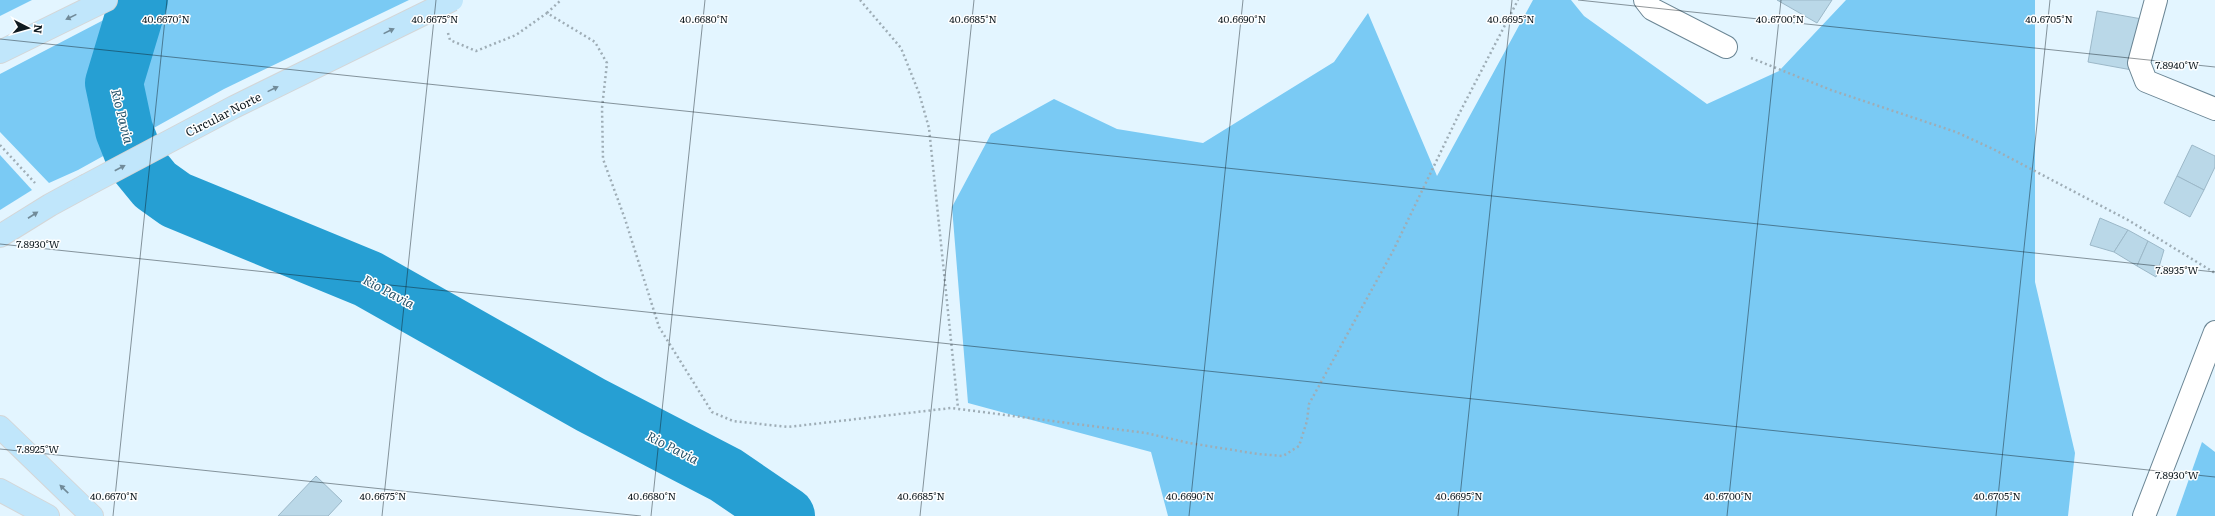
<svg xmlns="http://www.w3.org/2000/svg" width="2215" height="516" font-family="Literata,serif">
<rect width="100%" height="100%" fill="#e3f5ff"/>
<g fill="#7acaf4">
<path d="M0 0H32L0 16Z"/>
<path d="M142 0H409L224 89 78 170 49 183 0 132V74Z"/>
<path d="M1533 0H1571L1584 16 1707 104 1779 71 1846 0H2035V282L2075 453 2068 516H1168L1151 452 968 403 952 207 991 134 1054 99 1117 129 1203 143 1334 62 1368 13 1437 176Z"/>
<path d="M0 155 32 190 0 210Z"/>
<path d="M2202 442 2215 452V516H2176Z"/>
</g>
<g fill="none" stroke-linecap="round" stroke-linejoin="round">
<path stroke="#269fd3" stroke-width="58" d="M139 0 114 83 124 130 137 163 155 185 176 200 368 279 591 405 726 475 786 516"/>
</g>
<g fill="#bad8e8" stroke="#9cb8c8">
<path d="M1777 0H1832L1817 23Z"/>
<path d="M2097 11 2142 19 2132 70 2088 62Z"/>
<path d="M2192 145 2215 156V167L2204 190 2177 176Z"/>
<path d="M2177 176 2204 190 2190 217 2164 203Z"/>
<path d="M2100 218 2128 230 2114 252 2090 245Z"/>
<path d="M2128 230 2148 241 2137 266 2114 252Z"/>
<path d="M2148 241 2164 250 2156 277 2137 266Z"/>
<path d="M316 476 342 501 328 516H278Z"/>
</g>
<g fill="none" stroke-linecap="round" stroke-linejoin="round">
<defs>
<g id="minor">
<path d="M1645 0 1652 9 1726 47"/>
<path d="M2156 0 2139 63 2146 81 2215 109"/>
</g>
<path id="tertiary" d="M2144 516 2215 332"/>
<g id="primary">
<path d="M0 52 106 0"/>
<path d="M0 236 50 205 85 186"/>
<path d="M0 427 92 516"/>
<path d="M0 490 48 516"/>
</g>
</defs>
<use href="#minor" stroke="#6b8695" stroke-width="24"/>
<use href="#tertiary" stroke="#6b8695" stroke-width="24"/>
<use href="#primary" stroke="#d4d6d7" stroke-width="24"/>
<g stroke="#9eadb6" stroke-width="2.5" stroke-dasharray="2 3" stroke-linecap="butt">
<path d="M860 0 901 48 919 93 929 128 958 408"/>
<path d="M547 13 561 0"/>
<path d="M448 33 450 40 476 51 516 35 547 13 595 42 607 63 602 108 603 159 625 219 659 327 712 412 733 421 788 427 951 408 1146 433 1189 443 1258 454 1283 456 1299 446 1307 421 1309 404 1393 251 1459 114 1518 0"/>
<path d="M1751 58 1831 90 1956 132 1993 149 2128 220 2215 273"/>
<path d="M0 145 35 183"/>
</g>
<use href="#minor" stroke="#fff" stroke-width="22"/>
<use href="#tertiary" stroke="#fff" stroke-width="22"/>
<use href="#primary" stroke="#c0e6fb" stroke-width="22"/>
<defs>
<path id="primary-bridge" d="M85 186 234 107 452 0"/>
</defs>
<use href="#primary-bridge" stroke="#d4d6d7" stroke-width="24" stroke-linecap="butt"/>
<use href="#primary-bridge" stroke="#c0e6fb" stroke-width="22"/>
</g>
<defs><path id="oneway-solid" d="M-6-.8H1V-3.2L6.5 0L1 3.2V.8H-6Z"/></defs>
<g fill="#718b99">
<use href="#oneway-solid" transform="translate(71 17) rotate(154)"/>
<use href="#oneway-solid" transform="translate(389 31) rotate(-26)"/>
<use href="#oneway-solid" transform="translate(273 89) rotate(-26)"/>
<use href="#oneway-solid" transform="translate(120 168) rotate(-28)"/>
<use href="#oneway-solid" transform="translate(33 215) rotate(-33)"/>
<use href="#oneway-solid" transform="translate(64 489) rotate(-136)"/>
</g>
<path fill="none" stroke="#101b21" stroke-width="1" stroke-opacity="0.45" d="M1578 0 2215 67M0 39 2215 272M0 244 2215 477M0 449 641 516M113 516 167 0M382 516 436 0M651 516 705 0M920 516 974 0M1189 516 1243 0M1458 516 1512 0M1727 516 1781 0M1996 516 2050 0"/>
<g text-anchor="middle" dominant-baseline="central" stroke-width="3" stroke-linejoin="round" paint-order="stroke">
<g font-size="12" fill="#101b21" stroke="#fff">
<text transform="translate(223 114) rotate(-27)">Circular Norte</text>
</g>
<g font-size="13" font-style="italic" fill="#26536a" stroke="#fff">
<text transform="translate(123 116) rotate(76)">Rio Pavia</text>
<text transform="translate(389 291) rotate(28)">Rio Pavia</text>
<text transform="translate(673 447) rotate(27)">Rio Pavia</text>
</g>
</g>
<g font-size="10" text-anchor="middle" fill="#101b21" stroke="#fff" stroke-width="3" stroke-linejoin="round" paint-order="stroke">
<text x="166" y="23">40.6670°N</text>
<text x="435" y="23">40.6675°N</text>
<text x="704" y="23">40.6680°N</text>
<text x="973" y="23">40.6685°N</text>
<text x="1242" y="23">40.6690°N</text>
<text x="1511" y="23">40.6695°N</text>
<text x="1780" y="23">40.6700°N</text>
<text x="2049" y="23">40.6705°N</text>
<text x="2177" y="69">7.8940°W</text>
<text x="38" y="248">7.8930°W</text>
<text x="2177" y="274">7.8935°W</text>
<text x="38" y="453">7.8925°W</text>
<text x="2177" y="479">7.8930°W</text>
<text x="114" y="500">40.6670°N</text>
<text x="383" y="500">40.6675°N</text>
<text x="652" y="500">40.6680°N</text>
<text x="921" y="500">40.6685°N</text>
<text x="1190" y="500">40.6690°N</text>
<text x="1459" y="500">40.6695°N</text>
<text x="1728" y="500">40.6700°N</text>
<text x="1997" y="500">40.6705°N</text>
</g>
<g transform="translate(28 28) rotate(96)" stroke="#ffffff" stroke-width="3" paint-order="stroke">
<path d="M0-3L7 15L0 10L-7 15Z" fill="#101b21"/>
<text y="-6" font-size="11" font-weight="bold" text-anchor="middle" fill="#101b21">N</text>
</g>
</svg>
